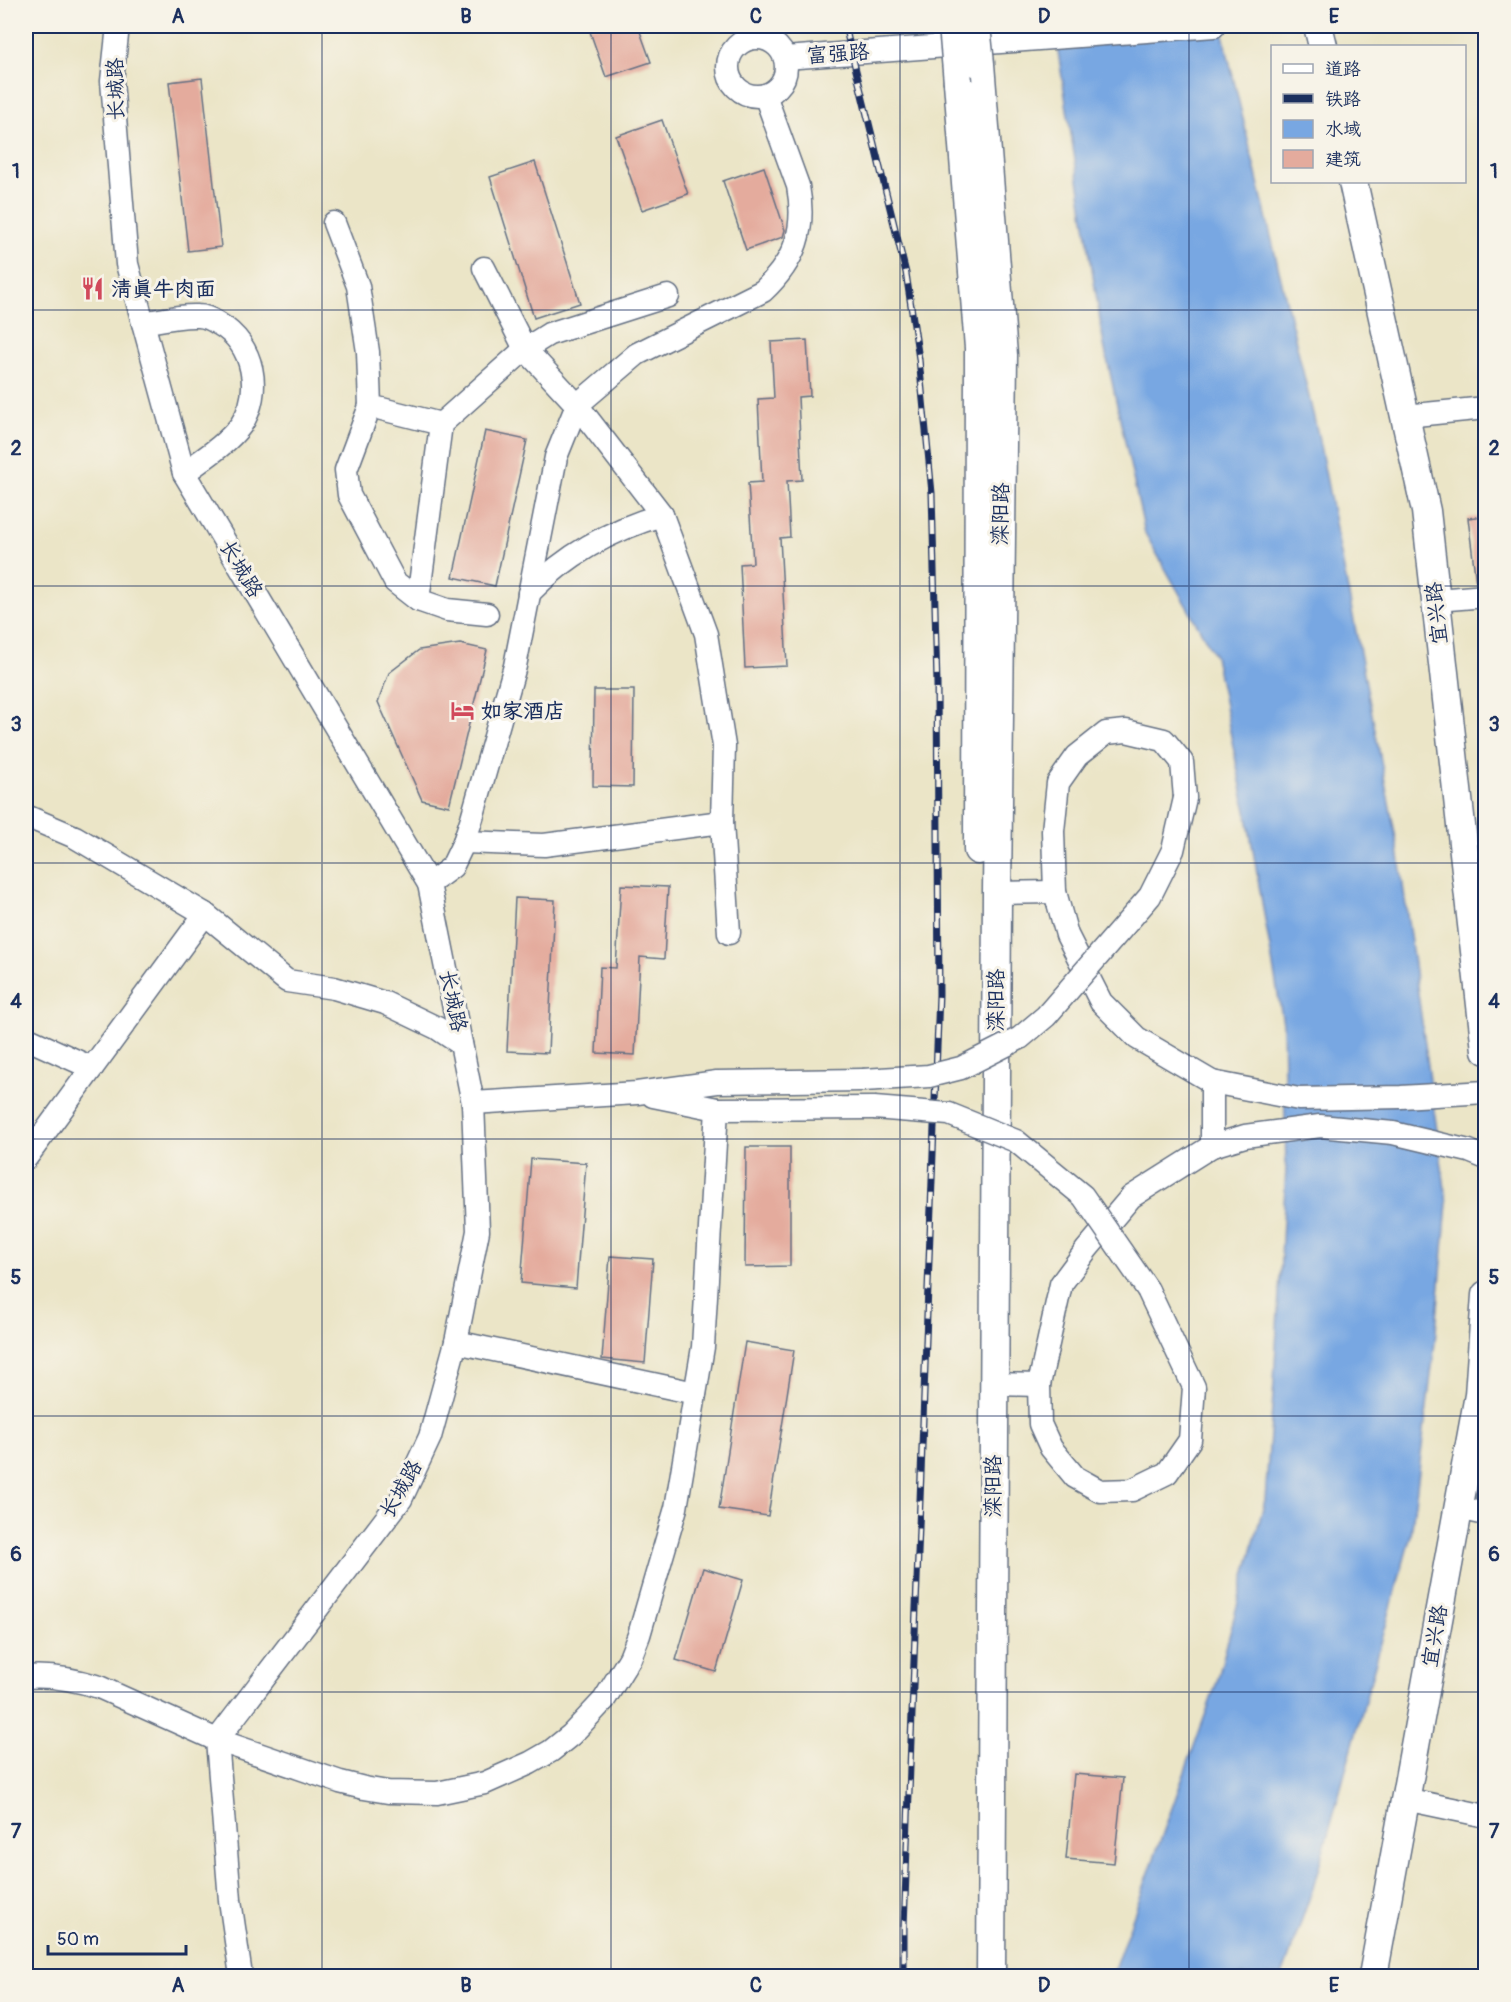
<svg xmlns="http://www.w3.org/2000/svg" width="1511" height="2002" font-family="Pangolin,'LXGW WenKai TC',sans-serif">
<rect width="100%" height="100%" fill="#f7f3e8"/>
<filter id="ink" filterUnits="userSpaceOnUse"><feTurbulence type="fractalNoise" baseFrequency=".0167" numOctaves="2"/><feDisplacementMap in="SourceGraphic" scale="12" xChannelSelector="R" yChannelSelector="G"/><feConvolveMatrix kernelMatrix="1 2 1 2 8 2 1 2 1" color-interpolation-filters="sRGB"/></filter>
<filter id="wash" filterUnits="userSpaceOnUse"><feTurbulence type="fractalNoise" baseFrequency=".008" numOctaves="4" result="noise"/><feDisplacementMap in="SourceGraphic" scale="24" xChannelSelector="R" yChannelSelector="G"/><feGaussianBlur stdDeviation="1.35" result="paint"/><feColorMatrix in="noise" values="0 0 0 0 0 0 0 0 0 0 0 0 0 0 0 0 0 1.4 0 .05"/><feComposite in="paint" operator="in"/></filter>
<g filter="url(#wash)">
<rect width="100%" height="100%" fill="#ebe5c7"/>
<path fill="#78a7e2" stroke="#4a6ba0" stroke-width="1.5" d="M1054 26H1221L1318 435 1398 849 1447 1203 1435 1342 1411 1535 1313 1888 1282 1976H1112L1217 1682 1265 1500 1274 1383 1286 1169 1283 1023 1247 816 1215 656 1145 533 1104 345Z"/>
<g id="blocks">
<g fill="#e4ab9d">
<path d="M588 26H638L651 62 606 77Z"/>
<path d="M202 78 221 247 188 251 169 82Z"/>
<path d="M662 120 688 194 642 210 616 136Z"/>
<path d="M535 162 580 303 534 318 490 177Z"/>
<path d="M764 167 785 230 783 237 746 250 723 181Z"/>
<path d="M807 340 810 396 798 397 802 480 787 481 790 537 780 538 787 666 745 668 740 564 753 563 748 483 762 482 758 399 774 398 771 342Z"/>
<path d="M485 431 527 440 495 586 453 577Z"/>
<path d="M1485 516V583H1476L1468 518Z"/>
<path d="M460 644 487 650 449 806 422 800 378 702 389 673 419 650Z"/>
<path d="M594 690H634L633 787 593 786Z"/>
<path d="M621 885 668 887 664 959 640 957 635 1055 596 1053 600 967 616 968Z"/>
<path d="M515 898 555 900 548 1053 507 1051Z"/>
<path d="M746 1147H790V1266L745 1267Z"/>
<path d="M531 1159 586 1163 576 1288 521 1283Z"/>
<path d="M610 1256 653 1259 645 1363 602 1359Z"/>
<path d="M745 1342 794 1350 768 1516 719 1509Z"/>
<path d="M703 1568 743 1580 716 1672 676 1660Z"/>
<path d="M1074 1774 1123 1778 1114 1863 1066 1859Z"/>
</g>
</g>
</g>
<g filter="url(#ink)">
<use href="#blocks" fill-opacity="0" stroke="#646f83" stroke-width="1.5"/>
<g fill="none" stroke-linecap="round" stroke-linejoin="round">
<defs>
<g id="minor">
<path d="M118 26 112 81 127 264 184 473 429 884 473 1103 478 1231 456 1342 430 1437 401 1499 217 1740 230 1900 241 1976"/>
<circle cx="757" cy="67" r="29"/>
<path d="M785 58 1214 26"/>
<path d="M334 223 358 286 368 352 370 406 441 424"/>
<path d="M484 268 525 349 577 405 662 515 706 634 724 746 722 822 729 933"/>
<path d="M143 323C160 320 180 315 198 316 205 316 213 320 219 324 254 344 263 392 241 425 227 444 203 459 184 473"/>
<path d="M370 406 346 470 349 495 395 582 418 600 447 610 487 614"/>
<path d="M1405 416 1486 408"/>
<path d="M529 593C567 554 610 530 662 515"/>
<path d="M418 600 441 424 525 349 549 334 668 296"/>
<path d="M1436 600 1486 596"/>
<path d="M1185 798 1182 762 1164 740 1126 731 1106 733 1077 756 1058 783 1053 831 1055 892 1067 935 1101 1002 1137 1038 1212 1082 1299 1099 1401 1097 1486 1092"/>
<path d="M26 816 75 837 205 914 287 981 334 988 385 1003 437 1028 461 1044"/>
<path d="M464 842 544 845 722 822"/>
<path d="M1467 877 1486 878"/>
<path d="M429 884 452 867 464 842 472 818 515 666 556 457 577 405 637 354 763 291C796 260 806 229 798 186L765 95"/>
<path d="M997 893 1055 892"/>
<path d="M26 1038 92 1068"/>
<path d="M653 1096 717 1109 874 1108"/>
<path d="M473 1103 637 1093 717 1082 863 1080"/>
<path d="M1212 1146V1082"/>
<path d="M26 1158 205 914"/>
<path d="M1148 1290 1194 1387 1190 1440 1167 1473 1132 1490 1100 1491 1075 1477 1051 1448 1040 1424 1039 1385 1061 1284 1087 1249 1131 1197 1212 1146 1245 1136 1320 1126 1393 1133 1469 1151 1486 1158"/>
<path d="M456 1342 695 1393"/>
<path d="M994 1384 1039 1385"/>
<path d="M1458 1508 1486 1514"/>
<path d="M26 1677C51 1675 74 1679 99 1687L217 1740 340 1782 364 1788 388 1792 437 1793 485 1783 530 1763 551 1751 571 1735 604 1700 630 1658 639 1635 676 1508 703 1347 717 1109"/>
<path d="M1405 1799 1486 1816"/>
</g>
<g id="major">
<path d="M1318 26 1323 46"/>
<path d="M980 64 1003 355 997 893 991 1976"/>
<path d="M958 82 979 348 978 850"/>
<path d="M1353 182 1426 511 1486 1050"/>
<path d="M1373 1976 1479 1395 1486 1295"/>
</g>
</defs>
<use href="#minor" stroke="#646f83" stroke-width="25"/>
<use href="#major" stroke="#646f83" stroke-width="31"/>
<use href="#minor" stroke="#fff" stroke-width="22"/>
<use href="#major" stroke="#fff" stroke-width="28"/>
<defs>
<path id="rail" d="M845 26 906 273 919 359 932 493 937 684 939 994 904 1927V1976"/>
</defs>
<use href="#rail" stroke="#1b2f5e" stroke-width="7"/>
<use href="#rail" stroke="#f7f3e8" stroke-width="4.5" stroke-dasharray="14" stroke-linecap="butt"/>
<defs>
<g id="minor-bridge">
<path d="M863 1080 929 1076 961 1068 1020 1038 1046 1016 1150 896 1173 850 1185 798"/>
<path d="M874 1108 949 1114 1016 1141 1083 1196 1148 1290"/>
</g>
<g id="major-bridge">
<path d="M953 26 958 82"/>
<path d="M976 26 980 64"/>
</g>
</defs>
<use href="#minor-bridge" stroke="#646f83" stroke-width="25" stroke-linecap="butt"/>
<use href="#major-bridge" stroke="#646f83" stroke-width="31" stroke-linecap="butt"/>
<use href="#minor-bridge" stroke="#fff" stroke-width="22"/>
<use href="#major-bridge" stroke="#fff" stroke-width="28"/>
</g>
</g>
<path fill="none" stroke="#1b2f5e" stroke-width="1.5" stroke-opacity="0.55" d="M322 26V1976M611 26V1976M900 26V1976M1189 26V1976M26 310H1486M26 586H1486M26 863H1486M26 1139H1486M26 1416H1486M26 1692H1486"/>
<defs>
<symbol id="restaurant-bare" viewBox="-9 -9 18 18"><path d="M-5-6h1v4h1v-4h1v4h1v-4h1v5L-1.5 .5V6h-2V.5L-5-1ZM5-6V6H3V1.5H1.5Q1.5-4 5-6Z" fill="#d1495b" stroke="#f7f3e8" stroke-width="2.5" paint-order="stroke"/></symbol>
<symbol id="hotel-bare" viewBox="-9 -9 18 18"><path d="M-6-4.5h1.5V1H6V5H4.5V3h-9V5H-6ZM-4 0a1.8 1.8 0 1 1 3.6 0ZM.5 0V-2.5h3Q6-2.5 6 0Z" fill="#d1495b" stroke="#f7f3e8" stroke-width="2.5" paint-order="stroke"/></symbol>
</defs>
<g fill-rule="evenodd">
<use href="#restaurant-bare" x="76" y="272" width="33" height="33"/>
<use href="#hotel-bare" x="446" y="694" width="33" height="33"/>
</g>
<g text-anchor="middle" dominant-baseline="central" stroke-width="6" stroke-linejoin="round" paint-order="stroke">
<g font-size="21" fill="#1b2f5e" stroke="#f7f3e8">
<text transform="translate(838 54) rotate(-4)">富强路</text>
<text transform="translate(116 89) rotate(-91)">长城路</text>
<text transform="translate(1001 514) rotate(-89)">滦阳路</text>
<text transform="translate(241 569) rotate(59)">长城路</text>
<text transform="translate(1437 613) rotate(-96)">宜兴路</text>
<text transform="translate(996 1000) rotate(-90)">滦阳路</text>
<text transform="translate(453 1001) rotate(78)">长城路</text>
<text transform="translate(993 1486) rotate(-90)">滦阳路</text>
<text transform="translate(401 1489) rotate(-60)">长城路</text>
<text transform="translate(1435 1636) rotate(-80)">宜兴路</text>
</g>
<g font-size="21" font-weight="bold" fill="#1b2f5e" stroke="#f7f3e8" text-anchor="start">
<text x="111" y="289">清真牛肉面</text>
<text x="481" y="711">如家酒店</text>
</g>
</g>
<rect width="1511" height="2002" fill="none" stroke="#f7f3e8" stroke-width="66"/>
<rect x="1271" y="45" width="195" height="138" fill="#f7f3e8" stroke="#9fa5b1" stroke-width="1.5"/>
<rect x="1283" y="64" width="30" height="9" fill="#ffffff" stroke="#9fa5b1" stroke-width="1.5"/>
<text x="1325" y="75" font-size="18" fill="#1b2f5e">道路</text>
<rect x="1283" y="94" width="30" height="9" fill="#1b2f5e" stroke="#9fa5b1" stroke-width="1.5"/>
<text x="1325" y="105" font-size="18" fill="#1b2f5e">铁路</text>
<rect x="1283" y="120" width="30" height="18" fill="#78a7e2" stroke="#9fa5b1" stroke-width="1.5"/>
<text x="1325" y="135" font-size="18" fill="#1b2f5e">水域</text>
<rect x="1283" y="150" width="30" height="18" fill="#e4ab9d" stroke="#9fa5b1" stroke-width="1.5"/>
<text x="1325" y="165" font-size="18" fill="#1b2f5e">建筑</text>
<path d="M48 1945v9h138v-9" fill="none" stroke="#1b2f5e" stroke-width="3"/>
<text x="57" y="1945" font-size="18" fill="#1b2f5e" stroke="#f7f3e8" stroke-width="4.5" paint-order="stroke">50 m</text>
<rect x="33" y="33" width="1445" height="1936" fill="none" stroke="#1b2f5e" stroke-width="2"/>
<g font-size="20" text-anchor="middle" font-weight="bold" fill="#1b2f5e">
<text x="178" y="23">A</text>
<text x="466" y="23">B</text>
<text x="756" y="23">C</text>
<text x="1044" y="23">D</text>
<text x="1334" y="23">E</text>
<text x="16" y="178">1</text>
<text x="1494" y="178">1</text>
<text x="16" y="455">2</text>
<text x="1494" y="455">2</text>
<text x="16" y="731">3</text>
<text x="1494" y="731">3</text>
<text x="16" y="1008">4</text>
<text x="1494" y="1008">4</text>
<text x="16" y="1284">5</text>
<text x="1494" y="1284">5</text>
<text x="16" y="1561">6</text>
<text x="1494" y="1561">6</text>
<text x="16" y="1838">7</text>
<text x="1494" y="1838">7</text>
<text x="178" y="1992">A</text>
<text x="466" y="1992">B</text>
<text x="756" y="1992">C</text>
<text x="1044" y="1992">D</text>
<text x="1334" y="1992">E</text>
</g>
</svg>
